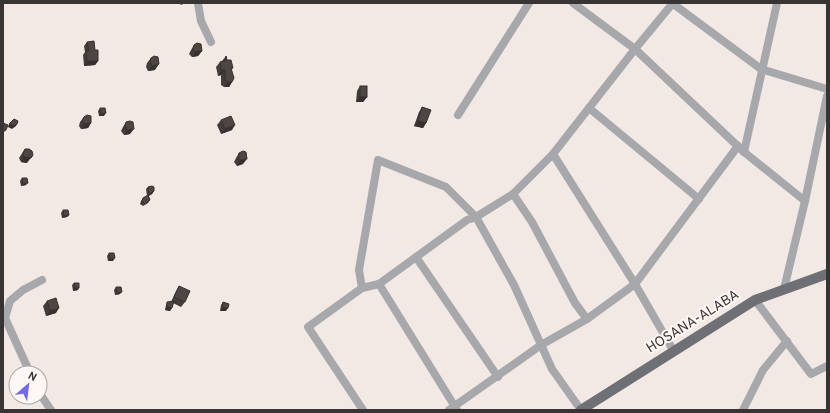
<svg xmlns="http://www.w3.org/2000/svg" width="830" height="413" font-family="Overpass,sans-serif">
<rect width="100%" height="100%" fill="#f2e9e5"/>
<g fill="none" stroke-linecap="round" stroke-linejoin="round">
<g stroke="#a7a8ab" stroke-width="8">
<path d="M198 3 201 21 211 42"/>
<path d="M573 3 635 49 744 152 805 201"/>
<path d="M672 3 761 69 827 89"/>
<path d="M589 108 699 199"/>
<path d="M458 115 529 3"/>
<path d="M744 152 777 3"/>
<path d="M553 154 635 284 673 350"/>
<path d="M513 194 532 222 575 303 587 319"/>
<path d="M416 257 498 377"/>
<path d="M379 284 457 410"/>
<path d="M362 288 359 270 378 160 446 187 476 217 514 285 552 369 581 410"/>
<path d="M784 289 805 201 827 96"/>
<path d="M755 300 811 374 827 366"/>
<path d="M30 373 5 318 10 301 23 290 42 280"/>
<path d="M40 394 51 410"/>
<path d="M363 410 308 327 362 288 379 284 467 220 476 217 513 194 553 154 635 49 673 3"/>
<path d="M449 410 541 345 587 319 635 284 738 146"/>
<path d="M743 410 763 370 787 341"/>
</g>
<path stroke="#6f7076" stroke-width="10" d="M581 410 755 300 827 274"/>
</g>
<g fill="#423c3a">
<path d="M177 3H183L182 5Z"/>
<path d="M87 42 95 50 98 61 95 65 84 66 83 55 85 52 84 46Z"/>
<path d="M194 45 202 51 198 56 192 57 189 54 191 50Z"/>
<path d="M226 56 227 60 233 68 231 70 232 82 229 87H224L221 85V75L218 76 216 67 220 62 222 61Z"/>
<path d="M151 58 155 70 148 71 146 67 147 63Z"/>
<path d="M360 86 367 97 363 102H356L357 91Z"/>
<path d="M422 107 426 123 423 128 414 126 419 112Z"/>
<path d="M100 108 104 116H99L98 111Z"/>
<path d="M84 117 91 123 88 128 81 129 79 126 80 122Z"/>
<path d="M221 120 232 130 221 134 217 125Z"/>
<path d="M126 122 130 134 124 135 121 131 123 127Z"/>
<path d="M25 149 27 163 21 162 19 158Z"/>
<path d="M239 153 243 164 237 166 234 162 236 158Z"/>
<path d="M22 178 26 185 21 186 20 181Z"/>
<path d="M148 187 154 191 152 194 148 196 150 200 148 203 143 206 140 204 141 201 143 198 147 196 146 189Z"/>
<path d="M63 210 69 215 67 217 62 218 61 213Z"/>
<path d="M109 253 113 261H108L107 256Z"/>
<path d="M74 283 78 290 73 291 72 285Z"/>
<path d="M179 286 185 302 181 307 173 303 170 311 165 310 166 305 167 302H171L176 291Z"/>
<path d="M116 287 120 294 115 295 114 290Z"/>
<path d="M47 301 56 313 46 316 43 306Z"/>
<path d="M223 302 226 311H220L221 305Z"/>
</g>
<g fill="#36312f">
<path d="M202 51 198 56 192 57 195 52Z"/>
<path d="M87 61H98L95 65 84 66Z"/>
<path d="M159 64 155 70 148 71 152 66Z"/>
<path d="M222 70H225L221 75 218 76Z"/>
<path d="M228 82H232L229 87H224Z"/>
<path d="M360 97H367L363 102H356Z"/>
<path d="M106 113 104 116H99L101 114Z"/>
<path d="M418 121 426 123 423 128 414 126Z"/>
<path d="M91 123 88 128 81 129 85 124Z"/>
<path d="M9 124H17L16 126 12 129 8 127Z"/>
<path d="M235 125 232 130 221 134 225 129Z"/>
<path d="M134 129 130 134 124 135 127 130Z"/>
<path d="M33 155 27 163 21 162 24 157Z"/>
<path d="M247 159 243 164 237 166 240 160Z"/>
<path d="M28 183 26 185 21 186 23 184Z"/>
<path d="M154 191 152 194 147 197 149 194Z"/>
<path d="M69 215 67 217 62 218 64 216Z"/>
<path d="M115 258 113 261H108L110 259Z"/>
<path d="M75 288H79L78 290 73 291Z"/>
<path d="M122 292 120 294 115 295 117 293Z"/>
<path d="M167 307 172 308 170 311 165 310Z"/>
<path d="M59 308 56 313 46 316 50 311Z"/>
<path d="M222 308H228L226 311H220Z"/>
</g>
<g fill="#4d4643" stroke="#36312f">
<path d="M94 41 95 50H98V61H87L86 51H89L87 42Z"/>
<path d="M197 43 201 44 202 51 195 52 193 49 194 45Z"/>
<path d="M154 56 158 57 159 64 152 66 150 62 151 58Z"/>
<path d="M226 56 227 60H231L233 68H231L234 78 232 82H228L225 80V70H222L220 62 225 61Z"/>
<rect x="360" y="86" width="7" height="11"/>
<path d="M422 107 431 110 426 123 418 121Z"/>
<path d="M100 108H105L106 113 101 114Z"/>
<path d="M87 115 91 116V123L85 124 82 121 84 117Z"/>
<path d="M231 116 235 125 225 129 221 120Z"/>
<path d="M14 119 18 121 17 124 14 126 9 124Z"/>
<path d="M130 121 133 122 134 129 127 130 125 126 126 122Z"/>
<path d="M3 123 8 125 6 130 3 132Z"/>
<path d="M25 149H29L32 151 33 155 31 158 24 157 23 153Z"/>
<path d="M243 151 246 152 247 159 240 160 238 157 239 153Z"/>
<path d="M22 178H27L28 183 23 184Z"/>
<path d="M152 186 154 187V191L149 194 148 187Z"/>
<path d="M148 195 150 200 145 204 142 201 143 198Z"/>
<path d="M63 210H68L69 215 64 216Z"/>
<path d="M109 253H114L115 258 110 259Z"/>
<path d="M74 283H79V288H75Z"/>
<path d="M179 286 190 291 185 302 174 297Z"/>
<path d="M116 287H121L122 292 117 293Z"/>
<path d="M56 298 59 308 50 311 47 301Z"/>
<path d="M174 301 172 308 167 307V302Z"/>
<path d="M223 302 229 304 228 308H222Z"/>
</g>
<g text-anchor="middle" dominant-baseline="central" stroke-width="4" stroke-linejoin="round" paint-order="stroke">
<g font-size="14" fill="#373433" stroke="#fef7f3">
<text transform="translate(693 322) rotate(-32)">HOSANA-ALABA</text>
</g>
</g>
<rect width="830" height="413" fill="none" stroke="#373433" stroke-width="8"/>
<g transform="translate(28 385) rotate(28)"><circle r="19" fill="#fef7f3" stroke="#aea9a6"/>
<path d="M0-3L7 15L0 10L-7 15Z" fill="#756be6"/>
<text y="-6" font-size="11" font-weight="bold" text-anchor="middle" fill="#373433">N</text>
</g>
</svg>
